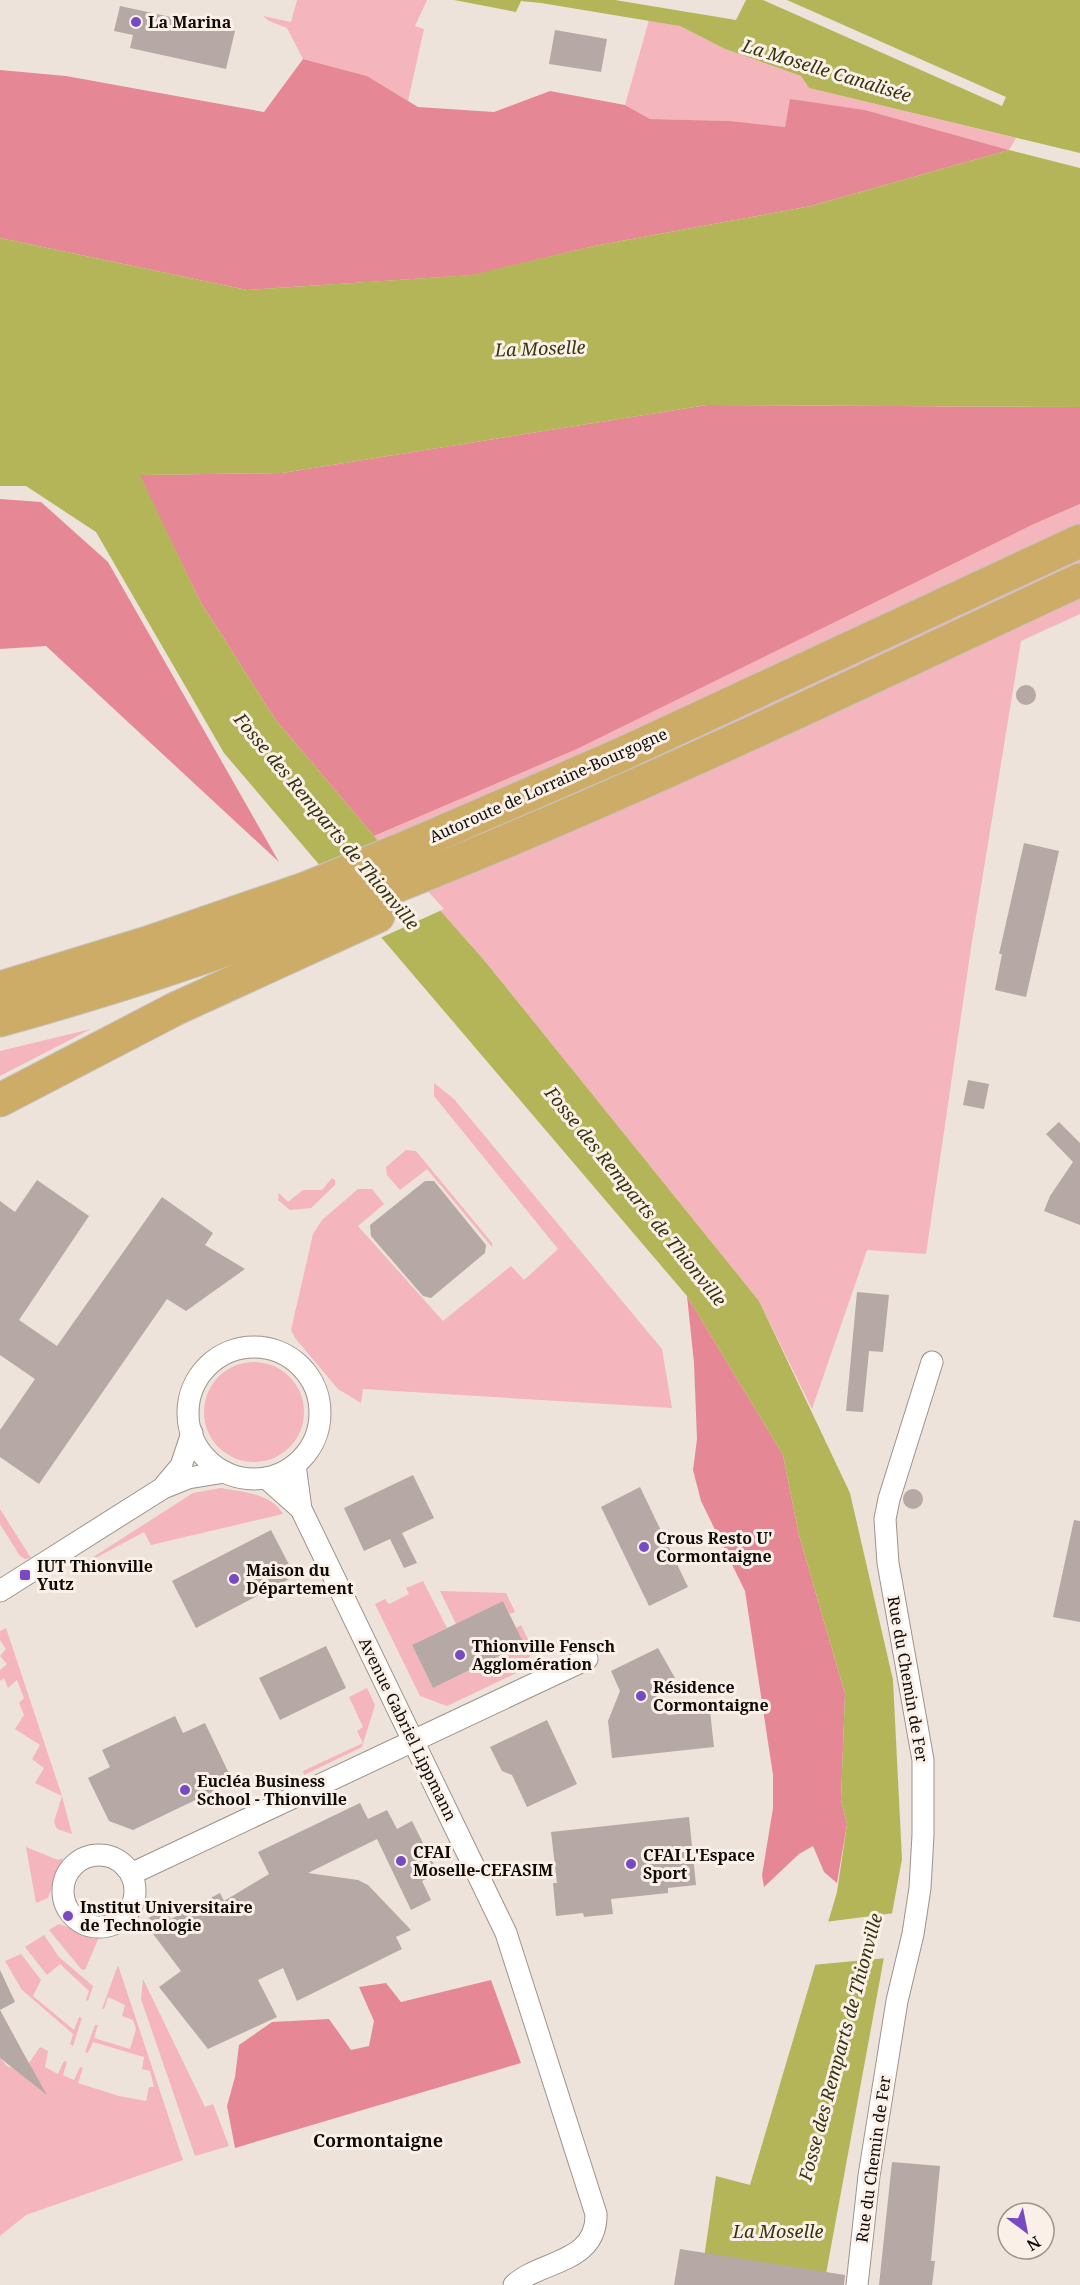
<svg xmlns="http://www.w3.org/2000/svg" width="1080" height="2285" font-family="'Noto Serif',serif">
<rect width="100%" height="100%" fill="#eee3db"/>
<g fill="#f4b5bd">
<path d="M297 0H427L415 26 424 29 408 101 367 76 303 59 287 28 269 21 263 16 291 22Z"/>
<path d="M649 20 680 26 725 49 801 76 809 88 1016 138 1009 150 865 110 790 100 785 127 731 121 650 119 625 105Z"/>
<path d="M1080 504V614L1021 641 971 948 926 1254 867 1250 812 1409 759 1301 484 960 374 836 577 749 1034 524Z"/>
<path d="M91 1029 0 1076V1051Z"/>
<path d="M434 1083 454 1099 662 1349 672 1408 363 1389 361 1403 338 1389 295 1338 291 1330 313 1234 322 1220 358 1189H372L384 1204 358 1226 443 1321 511 1266 524 1280 558 1249 434 1096Z"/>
<path d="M406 1150 416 1151 492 1243V1247L427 1169 400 1190 387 1175 386 1167Z"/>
<path d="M332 1178 335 1180V1185L311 1208 290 1210 278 1200 279 1193 288 1202 303 1190H322Z"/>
<circle cx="254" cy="1412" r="50"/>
<path d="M221 1488C242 1492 271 1493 283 1514L151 1545 144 1532 73 1570 193 1493Z"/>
<path d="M0 1509 31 1558 25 1559 20 1556 0 1524Z"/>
<path d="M423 1581 447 1628 412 1645 433 1688 524 1645 516 1628 521 1625 534 1651 527 1660 525 1669 447 1706 420 1696 375 1604 385 1599 389 1604 409 1594 406 1588Z"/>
<path d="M440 1591 506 1593 515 1612 510 1614 503 1601 456 1624Z"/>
<path d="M6 1628 62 1796 72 1834 57 1829 54 1822 62 1796 35 1783 44 1768 32 1759 40 1745 15 1729 24 1715 19 1703 24 1698 17 1680 8 1688 4 1678 0 1681V1670L7 1664 0 1656 6 1649 0 1640V1631Z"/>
<path d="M367 1688 375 1705 362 1747 304 1775 303 1771 363 1743 357 1731 363 1727 349 1697Z"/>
<path d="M26 1847 58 1860 63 1858 48 1898 36 1903Z"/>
<path d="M59 1924 99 1937 85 1970 81 1969 49 1930Z"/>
<path d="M44 1935 59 1957 93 1986 88 2001 86 2000 89 1991 60 1964 47 1975 25 1947Z"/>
<path d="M21 1954 41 1980 33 1996 74 2030 79 2017 82 2018 73 2046 70 2044 73 2034 22 1990 5 1961Z"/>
<path d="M118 1965 183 2160 26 2215 0 2236V2058L7 2066 35 2076 29 2063 40 2047 48 2051 45 2067 58 2074 64 2061 67 2062 63 2075 74 2080 80 2067 83 2068 78 2083 119 2096 146 2101 149 2087H154L150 2071 142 2069 144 2057 93 2042 88 2053 85 2052 95 2025H98L94 2038 130 2049 136 2029 133 2020 122 2016 125 2005 108 1997 104 2009H102Z"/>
<path d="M143 1979 205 2107 213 2104 229 2146 195 2156 141 1999Z"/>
</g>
<g fill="#e68795">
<path d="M303 59 367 76 418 107 494 112 550 91 625 105 650 119 731 121 785 127 790 99 865 110 1009 150 811 206 594 246 474 275 247 290 0 238V70L66 76 264 112Z"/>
<path d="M707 405 1080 407V504L1034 524 577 749 374 836 275 719 200 601 139 475 282 473Z"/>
<path d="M0 499 41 502 108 562 279 862 46 646 0 649Z"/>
<path d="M687 1296 783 1455 799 1535 845 1694 841 1800 847 1824 837 1883 824 1872 813 1846 799 1854 764 1887 762 1875 773 1808V1775L745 1591 701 1501 693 1470 697 1439 694 1363Z"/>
<path d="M491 1980 521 2063 235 2148 227 2106 235 2077 239 2045 272 2022 329 2019 351 2050 369 2046 374 2021 359 1987 386 1983 401 2002Z"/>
</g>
<g fill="#b4b558">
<path d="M454 0H615L736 20 746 0H763L1002 106 1006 97 787 0H1080V153L809 88 801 76 725 49 680 26 541 3 521 1 516 12Z"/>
<path d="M1009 150 1080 168V407L707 405 282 473 140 475 200 601 275 719 374 836 484 960 759 1301 850 1493 893 1680 902 1859 824 2285H700L716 2176 750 2185 837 1892 847 1824 841 1800 845 1694 799 1535 783 1455 687 1296 224 753 96 532 26 486H0V238L247 290 471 275 594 246 811 206Z"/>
</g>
<g fill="#eee3db">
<path d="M406 867 444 909 378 939 340 895Z"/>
<path d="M895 1913 887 1958 812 1965 825 1922Z"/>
</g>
<g fill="#b5a8a5">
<path d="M120 6 235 31 226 69 130 48 133 35 114 31Z"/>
<path d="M555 30 607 39 601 72 549 64Z"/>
<circle cx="1026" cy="695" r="10"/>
<path d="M1024 843 1059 851 1026 997 995 990 1002 954H999Z"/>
<path d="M968 1080 989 1084 984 1109 963 1105Z"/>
<path d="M1059 1122 1080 1143V1225L1044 1211 1050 1196 1073 1162 1046 1134Z"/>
<path d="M37 1180 89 1216 19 1320 57 1346 162 1197 213 1233 205 1245 245 1269 186 1311 167 1299 39 1484 0 1457V1430L35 1379 0 1355V1201L15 1212Z"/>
<path d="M425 1181H434L486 1245 485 1253 431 1298 423 1296 371 1236 370 1225Z"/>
<path d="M857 1292 889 1295 883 1352 869 1351 863 1412 846 1411Z"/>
<path d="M413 1475 434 1518 402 1533 417 1563 404 1568 390 1539 364 1551 344 1508Z"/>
<path d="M640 1487 688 1587 649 1606 601 1507Z"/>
<circle cx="913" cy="1499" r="10"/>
<path d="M1074 1520 1080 1521V1622L1053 1617Z"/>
<path d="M271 1530 295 1576 196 1628 172 1581Z"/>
<path d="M503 1601 524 1644 433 1688 412 1645Z"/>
<path d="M326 1646 346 1688 280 1720 259 1678Z"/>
<path d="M658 1648 675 1678 655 1688 668 1715 710 1711 714 1747 612 1758 608 1721 620 1691 611 1671Z"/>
<path d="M175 1716 183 1733 205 1723 233 1782 133 1830 109 1821 88 1778 110 1767 102 1750Z"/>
<path d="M547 1720 577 1784 527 1807 512 1775 502 1771 490 1747Z"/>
<path d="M360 1803 368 1819 387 1810 397 1829 412 1821 438 1873 422 1881 431 1900 411 1910 377 1839 308 1873 358 1880 368 1885 411 1930 396 1937 402 1949 297 2001 283 1968 258 1980 277 2017 208 2049 159 1987 181 1971 144 1922 162 1908 171 1919 220 1893 224 1901 269 1874 258 1852Z"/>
<path d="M689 1817 696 1885 668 1888V1893L611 1899 613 1914 584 1917 583 1913 556 1916 553 1883H557L551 1832Z"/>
<path d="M0 1970 15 2002 0 2010Z"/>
<path d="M0 2010 25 2056 47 2095 0 2058Z"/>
<path d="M892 2162 940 2166 931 2261H935L932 2285H879Z"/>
<path d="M680 2249 845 2275 844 2285H674Z"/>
</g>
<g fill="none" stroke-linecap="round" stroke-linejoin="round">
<defs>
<g id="minor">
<circle cx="254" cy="1413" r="66"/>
<path d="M295 1465 301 1509 506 1933 596 2214C597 2264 540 2260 514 2285"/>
<path d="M266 1478 301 1509"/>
<path d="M165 1485 181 1466 192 1433"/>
<path d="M0 1591 163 1488 188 1478 225 1472"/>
<circle cx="99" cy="1891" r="36"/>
<path d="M131 1874 587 1659"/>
<path d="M857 2285 869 2176 897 2001 913 1934 920 1888 923 1835V1760L888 1563 885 1519 889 1499 932 1362"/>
</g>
<g id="motorway">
<path d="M0 988 147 943 307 888 412 845 622 754 1080 541"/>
<path d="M0 1020C375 918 728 744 1080 580"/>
<path d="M0 1100 175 1009 378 916"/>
</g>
</defs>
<use href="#minor" stroke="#9d938b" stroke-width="23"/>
<use href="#motorway" stroke="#c5c4c4" stroke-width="35"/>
<use href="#minor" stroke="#fff" stroke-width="21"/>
<use href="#motorway" stroke="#cdac67" stroke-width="33"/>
</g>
<g fill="#784ac2" stroke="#fbf0e8" stroke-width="2">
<circle cx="136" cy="22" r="6"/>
<circle cx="644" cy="1547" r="6"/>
<rect x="19" y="1569" width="12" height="12" rx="3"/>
<circle cx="234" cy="1579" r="6"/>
<circle cx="460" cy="1655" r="6"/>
<circle cx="641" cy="1696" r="6"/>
<circle cx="185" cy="1790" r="6"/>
<circle cx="401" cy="1861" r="6"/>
<circle cx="631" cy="1864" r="6"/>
<circle cx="68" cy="1916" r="6"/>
</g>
<g text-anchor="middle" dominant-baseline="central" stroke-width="6" stroke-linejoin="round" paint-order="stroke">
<g font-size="16" font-weight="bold" fill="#0e0b08" stroke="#fbf0e8" text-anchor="start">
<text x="148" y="22">La Marina</text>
<text x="656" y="1538">Crous Resto U'<tspan x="656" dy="18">Cormontaigne</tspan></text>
<text x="37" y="1566">IUT Thionville<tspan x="37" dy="18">Yutz</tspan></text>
<text x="246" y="1570">Maison du<tspan x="246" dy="18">Département</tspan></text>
<text x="472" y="1646">Thionville Fensch<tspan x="472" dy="18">Agglomération</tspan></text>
<text x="653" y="1687">Résidence<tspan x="653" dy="18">Cormontaigne</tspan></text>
<text x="197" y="1781">Eucléa Business<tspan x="197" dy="18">School - Thionville</tspan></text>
<text x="413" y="1852">CFAI<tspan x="413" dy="18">Moselle-CEFASIM</tspan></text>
<text x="643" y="1855">CFAI L'Espace<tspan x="643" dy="18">Sport</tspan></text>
<text x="80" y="1907">Institut Universitaire<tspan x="80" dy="18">de Technologie</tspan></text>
</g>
<g font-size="16" fill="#0e0b08" stroke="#fbf0e8">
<text transform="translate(548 785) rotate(-24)">Autoroute de Lorraine-Bourgogne</text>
<text transform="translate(908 1679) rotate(80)">Rue du Chemin de Fer</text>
<text transform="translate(408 1729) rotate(64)">Avenue Gabriel Lippmann</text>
<text transform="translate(873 2159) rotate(-82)">Rue du Chemin de Fer</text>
</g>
<g font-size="18" font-style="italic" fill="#34340c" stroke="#fbf0e8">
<text transform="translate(827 70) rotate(17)">La Moselle Canalisée</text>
<text transform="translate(540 348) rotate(-2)">La Moselle</text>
<text transform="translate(327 821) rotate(50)">Fosse des Remparts de Thionville</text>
<text transform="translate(636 1196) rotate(51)">Fosse des Remparts de Thionville</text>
<text transform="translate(840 2047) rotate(-75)">Fosse des Remparts de Thionville</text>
<text x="778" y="2231">La Moselle</text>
</g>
<g font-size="18" font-weight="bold" fill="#0e0b08" stroke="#fbf0e8">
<text x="378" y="2140">Cormontaigne</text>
</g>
</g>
<g transform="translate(1026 2231) rotate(148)"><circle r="28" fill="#fbf0e8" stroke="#9c948e" stroke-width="1.5"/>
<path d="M0-4.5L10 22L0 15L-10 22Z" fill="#784ac2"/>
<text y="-9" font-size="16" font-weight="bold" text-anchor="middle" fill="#0e0b08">N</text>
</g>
</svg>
